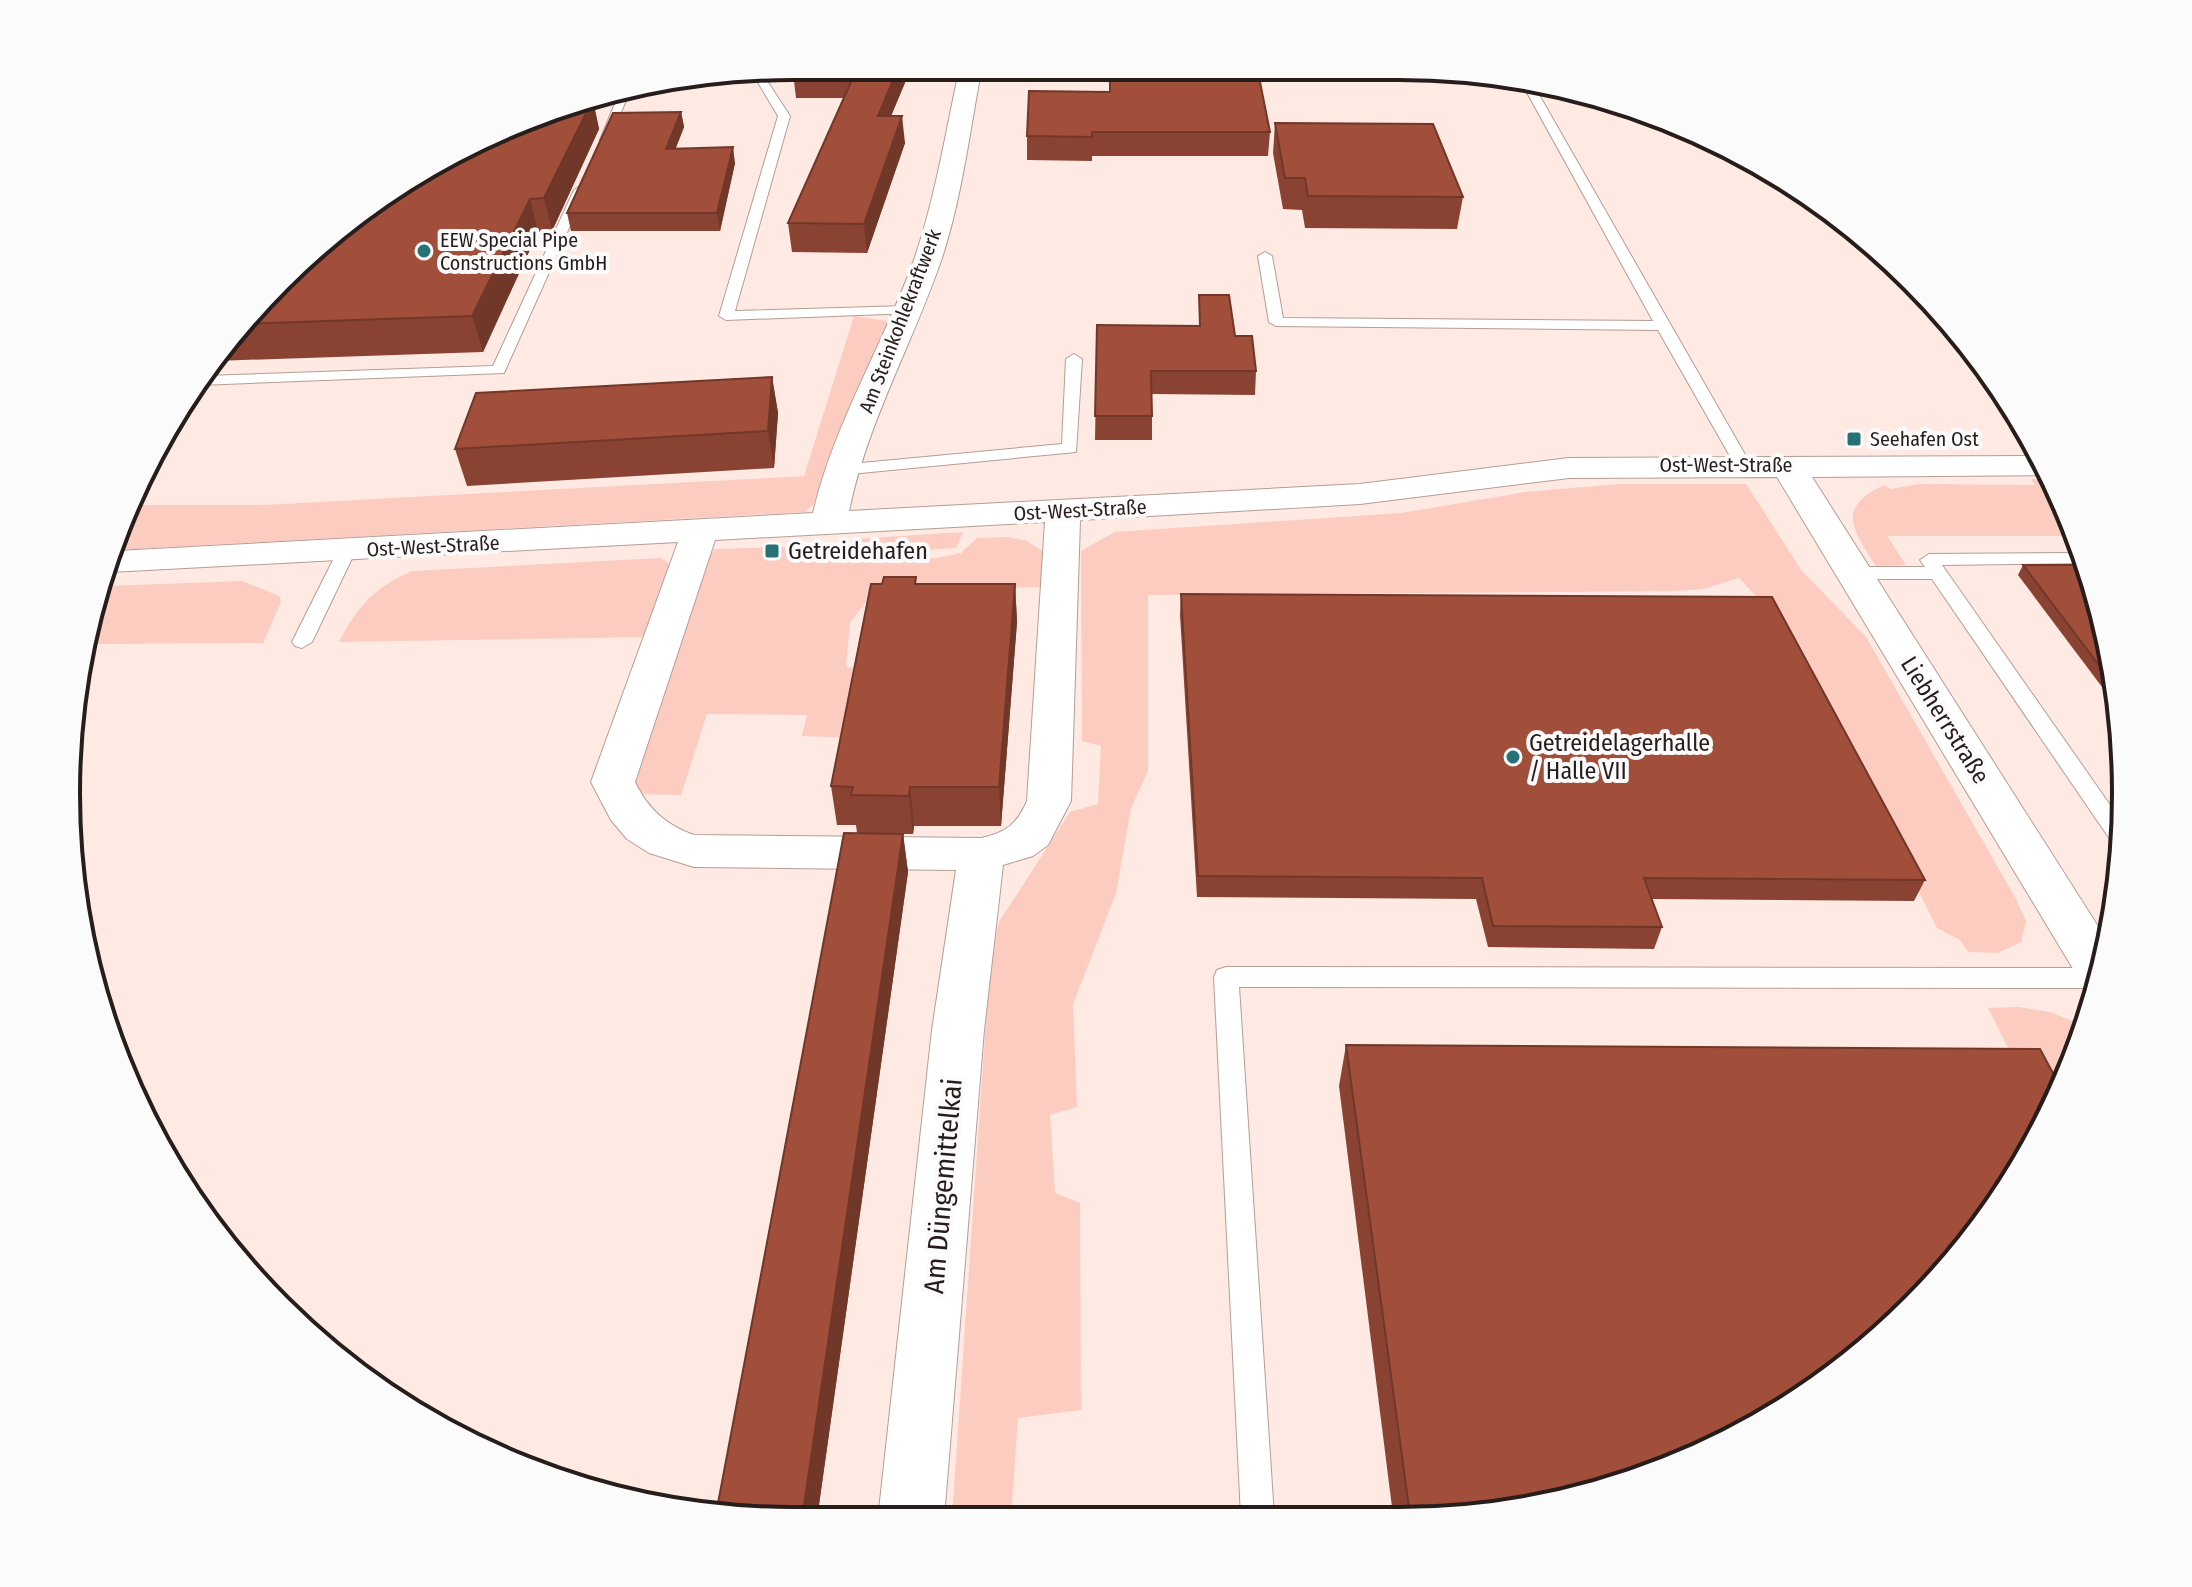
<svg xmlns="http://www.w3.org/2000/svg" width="2192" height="1587" font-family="'Fira Sans Condensed',sans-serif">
<rect width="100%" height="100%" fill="#fee9e3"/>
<g fill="#fcccc0">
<path d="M854 316 886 321 892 330 844 427 814 503 805 512 117 550 131 505H263L804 476Z"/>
<path d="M2031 479H2051L2077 536H1887L1906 565 1876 566C1853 530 1835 508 1884 485L1891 489 1919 484 2035 485Z"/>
<path d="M1619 484H1746L1802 571 1866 637 2016 899 2026 921 2021 942 1998 953 1968 952 1960 940 1937 928 1788 630 1739 578 1703 589 1677 591 1148 595V771L1131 808 1116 893 1073 1004 1077 1107 1050 1115 1055 1193 1080 1203 1081 1410 1018 1418 1011 1518H952L990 962 999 922 1070 812 1098 804 1101 746 1082 741 1081 551 1115 532 1401 513 1525 492Z"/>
<path d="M963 532 956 548 890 552 854 548 857 539Z"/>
<path d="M1009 537 1027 541 1045 553 1047 587 975 588 870 596 850 623 846 667 867 669 854 738 802 736 807 715 707 714 681 795 635 794 627 787 702 563 715 549 820 546 887 559 937 558 961 553 977 538Z"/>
<path d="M661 558 678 570 655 637 339 642C358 605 374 588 412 571Z"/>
<path d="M242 581 279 596 281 602 263 643 89 644 106 586Z"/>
<path d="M2019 1007 2050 1012 2085 1026 2046 1123 1988 1008Z"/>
</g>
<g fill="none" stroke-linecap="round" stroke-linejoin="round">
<defs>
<g id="service">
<path d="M760 70 790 116 735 311 907 306 912 307V313L726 320 719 316 778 116 754 76 737 73Z"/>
<path d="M969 71 973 76 933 77 928 74 933 71Z"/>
<path d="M1519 78 1530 79 1751 465 1749 469 1743 470 1735 465 1658 330 1276 326 1269 322 1258 256 1265 252 1272 256 1283 318 1653 321Z"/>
<path d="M632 87 610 137 600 140 621 89Z"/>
<path d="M580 186 586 190 504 373 199 385 205 376 493 366 574 190Z"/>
<path d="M1074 354 1082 359 1076 452 840 475 831 470 840 465 1062 444 1066 359Z"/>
<path d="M347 545 356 550 312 642 302 648 295 646 292 642 338 550Z"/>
<path d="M2084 553 2088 563 1942 565 2124 825 2123 850 2116 848 1932 579H1854L1845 573 1854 567H1925L1920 560 1929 554Z"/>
<path d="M2111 924 2108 941 2079 945 2070 942 2067 936 2070 930Z"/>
<path d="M1226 967 2102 968 2103 969 2099 988 1239 987 1274 1516H1241L1214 977 1217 970Z"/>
</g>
<path id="minor" d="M960 66H982C970 130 962 197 942 258 913 343 867 423 849 511L1360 484 1569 458 2040 456 2049 475 1812 477 2108 942 2098 992 2084 987 1777 477 1569 478 1360 504 1080 520 1071 801 1048 845 1033 856 1003 865 984 1030 944 1518 878 1519 932 1030 956 870 694 867 649 853 627 839 611 820 591 782 678 542 110 572 117 551 813 513C834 423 884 344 915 257 936 195 946 130 960 66ZM1045 522 1027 801C1017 824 1006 833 981 838L694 835C666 825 648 809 635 782L715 540Z"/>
</defs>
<use href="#service" stroke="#b69d96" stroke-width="2"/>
<use href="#minor" stroke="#b69d96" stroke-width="2"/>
<use href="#service" fill="#fff" fill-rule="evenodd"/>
<use href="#minor" fill="#fff" fill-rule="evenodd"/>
</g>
<g fill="#8a4333">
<path d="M796 66H912L891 116 905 143 867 253 792 252 788 223 844 98H796L793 73Z"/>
<path d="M1029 91 1270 132 1268 156H1092V161L1027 160V136Z"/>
<path d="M595 110 599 129 552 231 538 232 483 352 215 361 247 313Z"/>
<path d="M681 112 684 127 675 149 735 163 720 231H571L567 213Z"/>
<path d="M1275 123 1463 197 1457 229 1305 228 1302 210 1283 209 1273 153Z"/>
<path d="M1199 295 1235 336 1256 371 1255 395 1152 394V440H1095L1097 325 1199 326Z"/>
<path d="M772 377 778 413 774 468 467 486 455 449Z"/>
<path d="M2023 565H2089L2120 699V711L2018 575Z"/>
<path d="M917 584H1015L1017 622 1001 826H914L913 834H903L908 872 817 1519H746L857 833 856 825H837L831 786Z"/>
<path d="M1181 594 1925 880 1914 901 1652 899 1662 927 1654 949 1488 947 1476 899 1197 897 1180 615Z"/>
<path d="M1346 1045 1494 1515H1393L1339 1086Z"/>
</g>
<g fill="#713729">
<path d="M899 66H912L880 142 878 116Z"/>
<path d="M603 92 595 110 599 129 552 231 544 198 580 102Z"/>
<path d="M681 112 684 127 669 166 666 149Z"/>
<path d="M902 116 905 143 867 253 864 224Z"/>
<path d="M733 147 735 163 720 231 717 213Z"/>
<path d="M530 199 538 232 483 352 472 316Z"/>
<path d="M772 377 778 413 774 468 768 431Z"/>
<path d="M1015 584 1017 622 1001 826 999 787Z"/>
<path d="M910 787 914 826 913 834 909 796Z"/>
<path d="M903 834 908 872 817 1519H802Z"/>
</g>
<g fill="#a14e3b" stroke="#713729" stroke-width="2">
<path d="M796 66H899L878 116H902L864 224 788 223 855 73H793Z"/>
<path d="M1110 67H1257L1270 132H1092V137L1027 136 1029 91 1110 92Z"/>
<path d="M588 99H593L544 198 530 199 472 316 240 324 247 313 390 188Z"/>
<path d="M681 112 666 149 733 147 717 213H567L613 113Z"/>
<path d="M1275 123 1433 124 1463 197 1308 196 1305 178H1285Z"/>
<path d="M1199 295H1229L1235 336H1252L1256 371H1151L1152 416H1095L1097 325 1200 326Z"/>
<path d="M772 377 768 431 455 449 476 393Z"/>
<path d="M2023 565H2089L2117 689Z"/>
<path d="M884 577H916L915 584H1015L999 787H910L909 796 851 795 853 787 831 786 871 584H882Z"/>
<path d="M1181 594 1772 597 1925 880 1644 878 1662 927 1493 926 1482 878 1198 876Z"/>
<path d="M844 833 903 834 802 1519H746L716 1514Z"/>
<path d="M1346 1045 2040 1049 2061 1088 2051 1116 1975 1237 1878 1341 1677 1465 1494 1515H1410Z"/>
</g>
<g fill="#277275" stroke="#fbfbfb" stroke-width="3">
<circle cx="424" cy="251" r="8"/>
<rect x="1846" y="431" width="16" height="16" rx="4"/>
<rect x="764" y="543" width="16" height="16" rx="4"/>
<circle cx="1513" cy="757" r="8"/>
</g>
<g text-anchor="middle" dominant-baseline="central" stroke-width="8" stroke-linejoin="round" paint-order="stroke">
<g font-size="20" fill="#271d1b" stroke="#fbfbfb" text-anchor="start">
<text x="440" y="240">EEW Special Pipe<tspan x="440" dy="23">Constructions GmbH</tspan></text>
<text x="1870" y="439">Seehafen Ost</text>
</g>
<g font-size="20" fill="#271d1b" stroke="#fbfbfb">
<text transform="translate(900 321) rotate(-69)">Am Steinkohlekraftwerk</text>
<text x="1726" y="465">Ost-West-Straße</text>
<text transform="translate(1080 510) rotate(-3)">Ost-West-Straße</text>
<text transform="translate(433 546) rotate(-3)">Ost-West-Straße</text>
</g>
<g font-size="24" fill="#271d1b" stroke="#fbfbfb" text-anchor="start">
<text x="788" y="551">Getreidehafen</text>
<text x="1529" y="743">Getreidelagerhalle<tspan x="1529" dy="28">/ Halle VII</tspan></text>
</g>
<g font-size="24" fill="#271d1b" stroke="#fbfbfb">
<text transform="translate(1945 720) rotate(58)">Liebherrstraße</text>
</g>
<g font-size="28" fill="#271d1b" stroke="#fbfbfb">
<text transform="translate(943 1186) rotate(-85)">Am Düngemittelkai</text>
</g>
</g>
<path d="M0 0H2192V1587H0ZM793 80H1399A713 713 0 0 1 2112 793V794A713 713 0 0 1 1399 1507H793A713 713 0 0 1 80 794V793A713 713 0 0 1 793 80Z" fill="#fbfbfb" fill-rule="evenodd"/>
<path fill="none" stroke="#271d1b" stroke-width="4" d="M793 80H1399A713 713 0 0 1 2112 793V794A713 713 0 0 1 1399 1507H793A713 713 0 0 1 80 794V793A713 713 0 0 1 793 80Z"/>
</svg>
